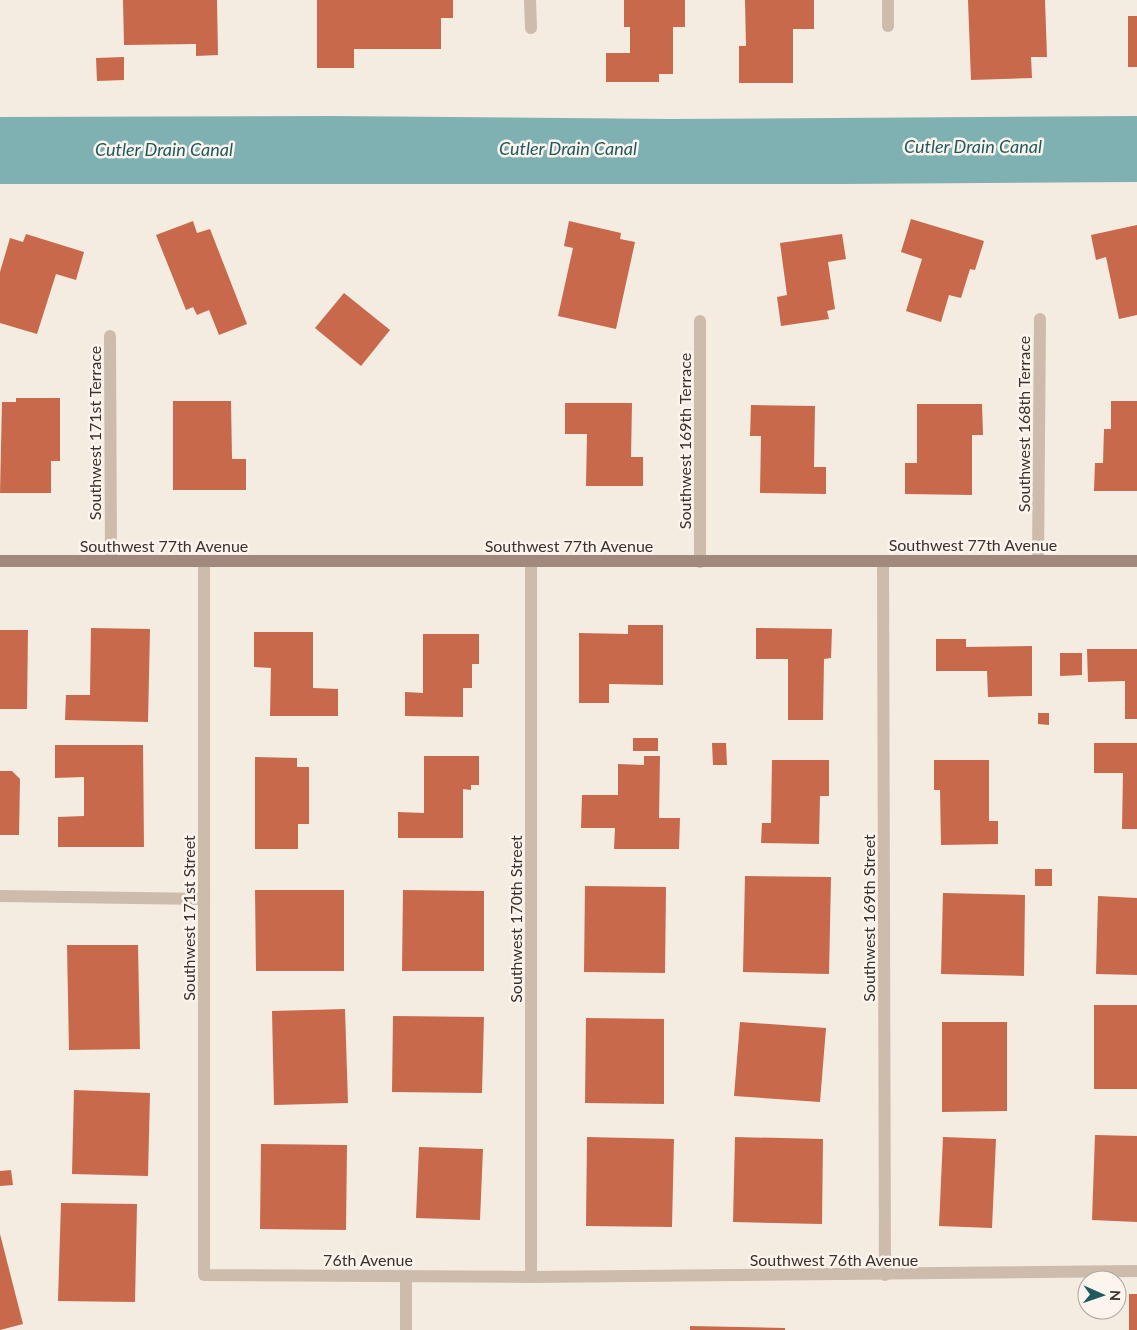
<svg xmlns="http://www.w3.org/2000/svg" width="1137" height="1330" font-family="Lato,sans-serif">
<rect width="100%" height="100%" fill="#f4ebe1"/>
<path fill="#7fb0b2" d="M331 116 671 119 1137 116V182L845 184H0V117Z"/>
<g fill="#c8694b">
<path d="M123 0H217L218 55 196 56V44L124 45Z"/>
<path d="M317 0H453V18H441V49H354V68H317Z"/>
<path d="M624 0H685V27H673V74H659V82H606V53H630V27H624Z"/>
<path d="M745 0H814V29H793V83H739V46H746Z"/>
<path d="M968 0H1045L1047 57H1031L1032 78 971 80Z"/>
<rect x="1128" y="16" width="9" height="51"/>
<path d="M124 57V80L97 81 96 58Z"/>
<path d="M911 219 984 241 975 270 970 269 961 298 949 295 941 322 906 311 922 259 901 252Z"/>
<path d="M193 221 197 233 210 229 247 324 219 335 209 310 197 315 193 307 186 310 156 235Z"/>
<path d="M569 221 621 233 620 239 635 242 616 329 558 316 573 248 564 246Z"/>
<path d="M1137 225V315L1119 319 1106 257 1096 260 1091 235Z"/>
<path d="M26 234 84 252 76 280 56 274 37 334 0 323V272L10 238 23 242Z"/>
<path d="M842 234 846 259 828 262 835 309 827 311 829 319 781 326 777 297 787 295 780 243Z"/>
<path d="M344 293 390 330 361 366 315 328Z"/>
<path d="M16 398H60V461H51V493H0L2 402H16Z"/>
<path d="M173 401H231L232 459H246V490H173Z"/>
<path d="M1111 401H1137V491H1094L1095 463H1103L1104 429H1111Z"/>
<path d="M565 403H632L631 457H643V486H586L587 434H565Z"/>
<path d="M917 404H982L983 435H972V495L905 494V463H917Z"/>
<path d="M751 405 815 406 814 467H826V494L760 493 761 436H750Z"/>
<path d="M628 625H663V685L609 684V703H579V633L628 634Z"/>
<path d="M91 628 150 629 148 722 65 720 66 695H90Z"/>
<path d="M756 628 832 629 831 658 824 659 823 720H788V659H756Z"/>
<path d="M0 630H28L27 709H0Z"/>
<path d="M254 632H313V688L338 689V716H270L271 668 254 667Z"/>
<path d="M423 634H479V664H472V688H463V717L405 716V692L423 693Z"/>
<path d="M936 639H966V647L1032 646V696L988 697 987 671H936Z"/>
<path d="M1087 649H1137V719H1125V681L1088 682Z"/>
<path d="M1060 653H1082V675L1060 676Z"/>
<path d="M1038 713H1049V725L1038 724Z"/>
<rect x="633" y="738" width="25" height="13"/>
<path d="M712 743H726L727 765H713Z"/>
<path d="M1094 743H1137V829H1122L1123 773H1094Z"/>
<path d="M55 745H143L144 847H58V817L84 816V777L55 778Z"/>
<path d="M424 756H479V785H471V790L463 789V838H398V812L424 813Z"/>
<path d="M644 756H660L659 818H680L679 849H614L615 828H581L582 795H618V764L644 765Z"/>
<path d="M255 757 297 758V767H309V824H298V849H255Z"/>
<path d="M772 760H829V796H820L819 844 761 843 762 823H771Z"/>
<path d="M934 760H989V821H998V844L941 845 940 790H934Z"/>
<path d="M0 771H12L20 779 19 835H0Z"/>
<rect x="1035" y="869" width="17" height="17"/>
<path d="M745 876 831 877 829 974 743 972Z"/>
<path d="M585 886 666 887 665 973 584 972Z"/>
<path d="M255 890H344V971H256Z"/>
<path d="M403 890 484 891V971H402Z"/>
<path d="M943 893 1025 895 1024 976 941 974Z"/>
<path d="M1098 896 1137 898V975L1096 974Z"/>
<path d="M67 945H138L140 1049 69 1050Z"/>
<rect x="1094" y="1005" width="43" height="84"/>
<path d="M345 1009 348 1103 274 1105 272 1011Z"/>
<path d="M393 1016 484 1017 482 1093 392 1092Z"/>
<path d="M586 1018 664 1019V1104L585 1103Z"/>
<path d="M740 1022 826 1028 820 1102 734 1096Z"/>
<path d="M942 1022H1007V1111L942 1112Z"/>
<path d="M74 1090 150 1093 148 1176 72 1174Z"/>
<path d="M1095 1135 1137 1136V1222L1092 1220Z"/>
<path d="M587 1137 674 1139 672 1227 586 1226Z"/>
<path d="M735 1137 823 1139 822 1224 733 1222Z"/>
<path d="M943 1137 996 1139 992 1228 939 1226Z"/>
<path d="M261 1144 347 1145 346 1230 260 1229Z"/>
<path d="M419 1147 483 1149 480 1220 416 1218Z"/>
<path d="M11 1170 13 1185 0 1186V1171Z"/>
<path d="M61 1203 137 1204 135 1302 58 1301Z"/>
<path d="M0 1234 23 1324 0 1330Z"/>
<rect x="1129" y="1294" width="8" height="36"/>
<path d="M690 1326 785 1328V1330H690Z"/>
</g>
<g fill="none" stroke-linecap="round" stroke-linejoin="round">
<g stroke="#cdbbac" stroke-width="12">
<path d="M530 0 531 28"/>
<path d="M888 26V0"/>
<path d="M110 336 111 561"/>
<path d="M1038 560 1040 319"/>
<path d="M204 561V1275L531 1277 1137 1271"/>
<path d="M883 561 885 1275"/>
<path d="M700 562V321"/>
<path d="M0 896 204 899"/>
<path d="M406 1276V1330"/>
<path d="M531 1277V561"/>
</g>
<path stroke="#a18a7d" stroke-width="12" d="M0 561H1137"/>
</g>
<g text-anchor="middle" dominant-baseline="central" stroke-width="5" stroke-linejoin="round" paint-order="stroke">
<g font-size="16" fill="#3b302b" stroke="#fbf5ee">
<text transform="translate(1023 424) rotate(-90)">Southwest 168th Terrace</text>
<text transform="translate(94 433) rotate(-90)">Southwest 171st Terrace</text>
<text transform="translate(684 441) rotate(-90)">Southwest 169th Terrace</text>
<text x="973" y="544">Southwest 77th Avenue</text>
<text x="164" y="545">Southwest 77th Avenue</text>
<text x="569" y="545">Southwest 77th Avenue</text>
<text transform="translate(188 918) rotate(-90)">Southwest 171st Street</text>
<text transform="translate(868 918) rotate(-90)">Southwest 169th Street</text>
<text transform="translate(515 919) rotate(-90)">Southwest 170th Street</text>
<text x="368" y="1259">76th Avenue</text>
<text x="834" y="1259">Southwest 76th Avenue</text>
</g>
<g font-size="18" font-style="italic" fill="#1f5a5e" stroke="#fbf5ee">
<text x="973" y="146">Cutler Drain Canal</text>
<text x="568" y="148">Cutler Drain Canal</text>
<text x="164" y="149">Cutler Drain Canal</text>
</g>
</g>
<g transform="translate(1102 1295) rotate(92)"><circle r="24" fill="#fbf5ee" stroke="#aea6a0"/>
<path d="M0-4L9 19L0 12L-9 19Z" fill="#1f5a5e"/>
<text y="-8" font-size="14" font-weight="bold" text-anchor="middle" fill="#3b302b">N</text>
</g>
</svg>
